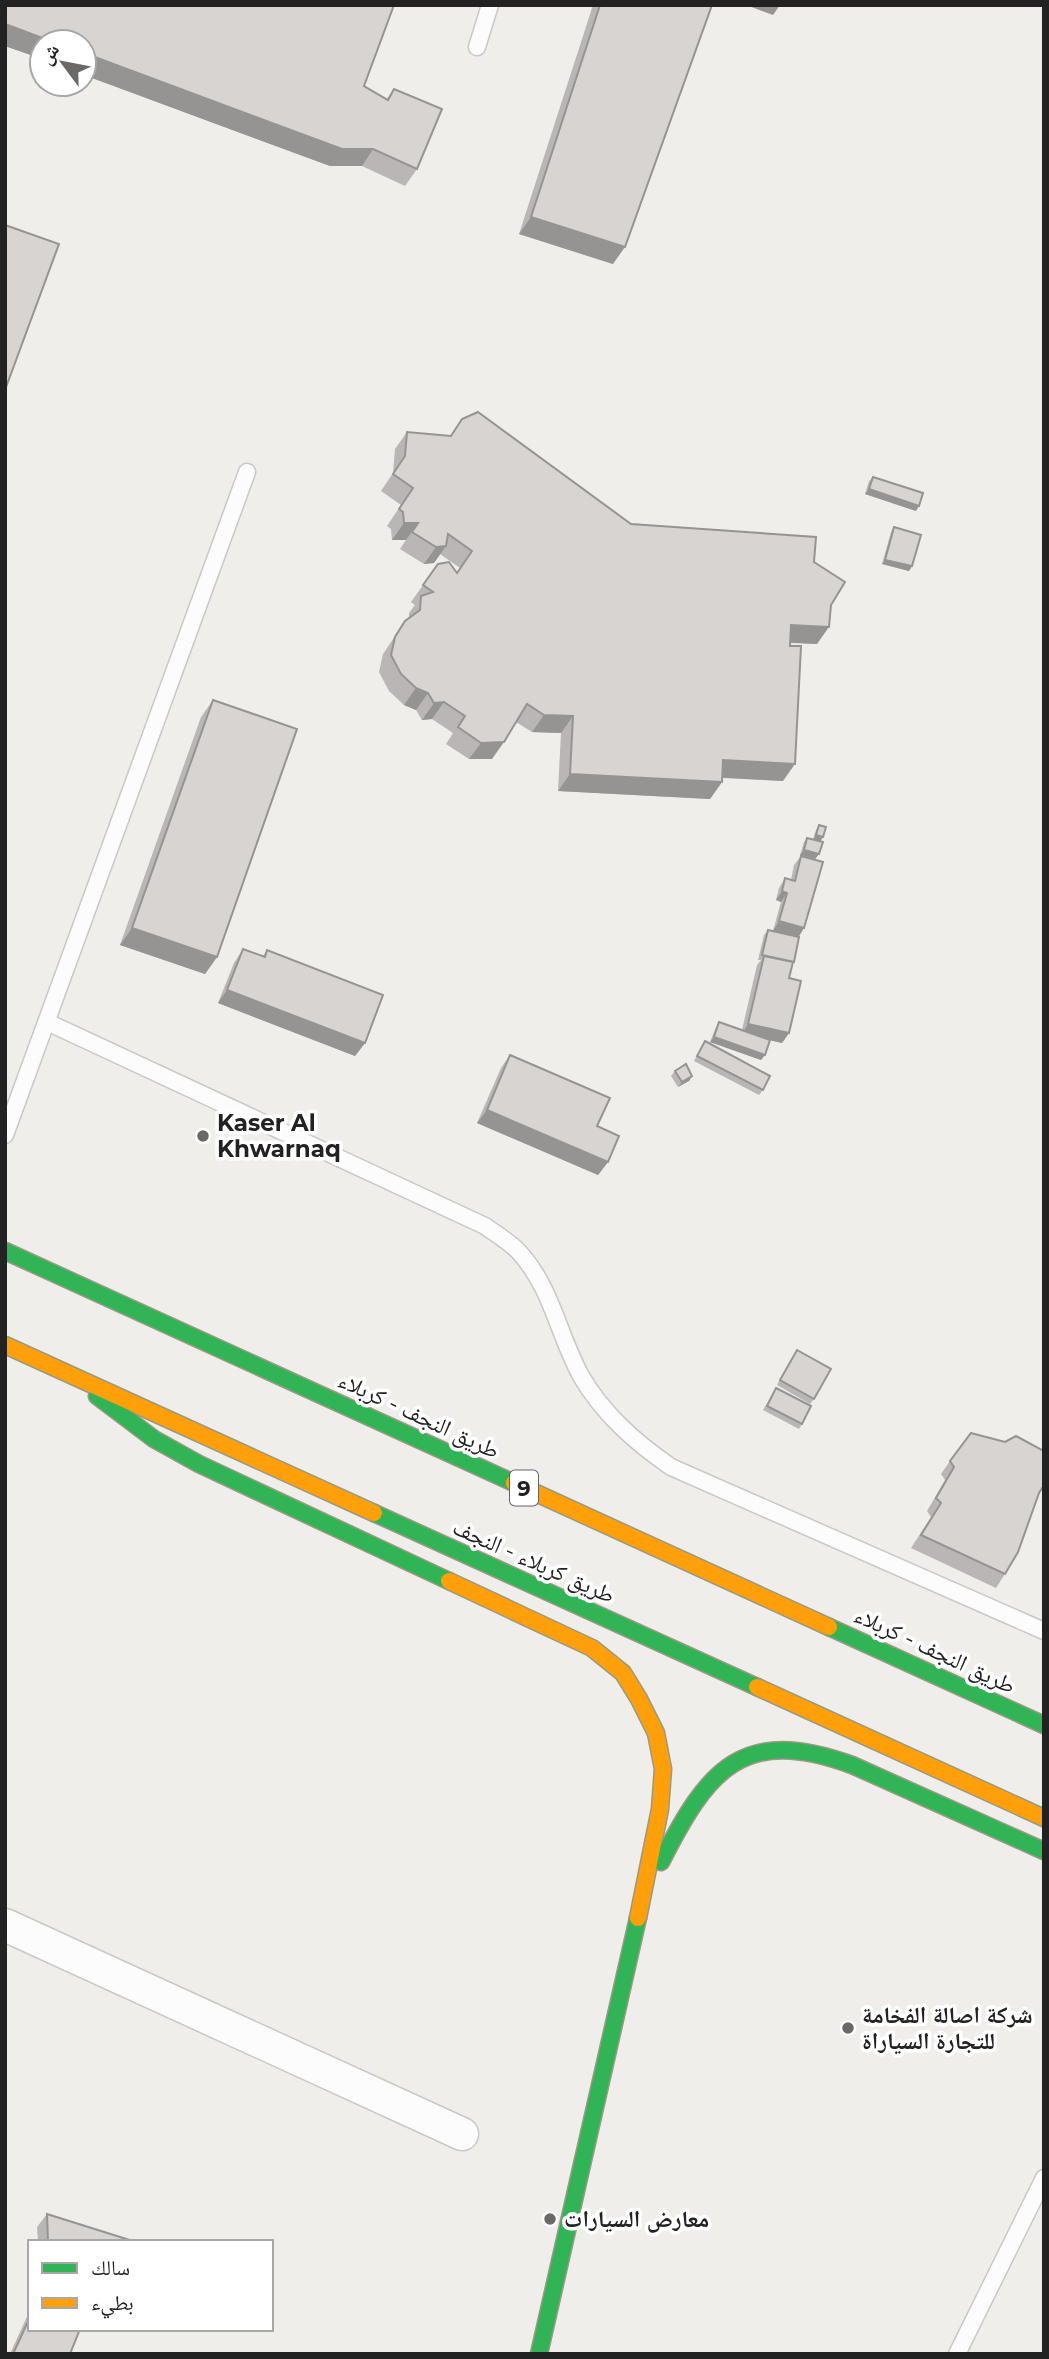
<svg xmlns="http://www.w3.org/2000/svg" width="1049" height="2359" font-family="Montserrat,'Noto Naskh Arabic',sans-serif">
<rect width="100%" height="100%" fill="#f0eeeb"/>
<g fill="none" stroke-linecap="round" stroke-linejoin="round">
<defs>
<g id="lane">
<path d="M477 47 490 5"/>
<path d="M47 1022 485 1226C496 1234 510 1242 519 1252 552 1288 558 1334 581 1376 603 1414 635 1442 671 1467L1044 1631"/>
<path d="M5 1135 247 472"/>
<path d="M957 2354 1044 2178"/>
</g>
<path id="street" d="M5 1925 462 2134"/>
<g id="fast">
<path d="M5 1251 514 1483"/>
<path d="M97 1396 154 1439 199 1464 449 1581"/>
<path d="M374 1513 757 1687"/>
<path d="M829 1627 1044 1725"/>
<path d="M661 1862C708 1769 743 1725 852 1765L1044 1851"/>
<path d="M539 2354 638 1918"/>
</g>
<g id="slow">
<path d="M5 1345 374 1513"/>
<path d="M514 1483 829 1627"/>
<path d="M449 1581 592 1648 623 1673 639 1699 656 1733 663 1769 660 1809 638 1918"/>
<path d="M757 1687 1044 1818"/>
</g>
</defs>
<use href="#lane" stroke="#c9c8c7" stroke-width="19"/>
<use href="#street" stroke="#c9c8c7" stroke-width="35"/>
<use href="#fast" stroke="#999a82" stroke-width="19"/>
<use href="#slow" stroke="#999a82" stroke-width="19"/>
<use href="#lane" stroke="#fdfcfc" stroke-width="16"/>
<use href="#street" stroke="#fdfcfc" stroke-width="32"/>
<use href="#fast" stroke="#30b455" stroke-width="16"/>
<use href="#slow" stroke="#ff9f0a" stroke-width="16"/>
</g>
<g fill="#b9b6b5">
<path d="M5 5 364 86 387 99 394 89 417 169 405 186 362 166H330L84 75V42H42V59L5 46Z"/>
<path d="M593 5H712L613 264 519 234Z"/>
<path d="M407 432 631 524 814 562 831 605 817 644 790 643 783 781 722 778V782L710 799 558 791 561 733 532 732 516 722 492 759H469L446 744 453 733 432 719 422 720 416 710 404 705 389 691 379 672 383 654 405 621 409 619V613L415 605 411 602 438 564 457 573 460 568 440 554 434 563 424 564 400 549 406 540H392L391 529 387 526 401 505 381 491 393 473 395 449Z"/>
<path d="M873 477 916 511 865 494 869 481Z"/>
<path d="M894 527 912 566 909 571 882 564 891 532Z"/>
<path d="M213 700 217 957 205 974 120 945 201 717Z"/>
<path d="M819 825 823 837 820 841 819 854 815 859 800 855 804 842 807 838 813 839 816 830Z"/>
<path d="M801 856 798 937 789 978V1033L782 1043 767 1039 765 1055 761 1060 710 1042 716 1027 719 1022 742 1030 757 965 761 960H758L764 935 768 930 773 931 781 902 776 900 779 888 785 878 791 880 794 865Z"/>
<path d="M243 949 263 956 267 950 365 1043 355 1056 218 1003 234 963Z"/>
<path d="M705 1041 763 1090 759 1095 694 1061Z"/>
<path d="M510 1055 597 1126 608 1162 598 1175 477 1123 501 1068Z"/>
<path d="M675 1071 692 1076 689 1081 678 1087 671 1076Z"/>
<path d="M797 1350 814 1399 810 1404 777 1385Z"/>
<path d="M776 1388 802 1424 799 1429 763 1410Z"/>
<path d="M950 1461 1039 1493 1005 1574 996 1588 911 1548 931 1517 927 1511 945 1480 941 1474Z"/>
<path d="M47 2214 136 2242H38L37 2227Z"/>
<path d="M30 2310V2329L70 2354H10Z"/>
</g>
<g fill="#969493">
<path d="M746 5H780L773 15Z"/>
<path d="M5 24 53 42H42V59L5 46Z"/>
<path d="M84 53 373 149 362 166H330L84 75Z"/>
<path d="M531 217 625 247 613 264 519 234Z"/>
<path d="M869 489 919 506 916 511 865 494Z"/>
<path d="M404 523H418L406 540H392Z"/>
<path d="M446 546 434 563 424 564 436 547Z"/>
<path d="M885 560 912 566 909 571 882 564Z"/>
<path d="M791 625 829 627 817 644 779 642Z"/>
<path d="M416 688 428 693 416 710 404 705Z"/>
<path d="M444 702 432 719 422 720 434 703Z"/>
<path d="M544 715 573 716 561 733 532 732Z"/>
<path d="M504 742 492 759H469L481 743Z"/>
<path d="M723 760 795 764 783 781 711 777Z"/>
<path d="M570 774 722 782 710 799 558 791Z"/>
<path d="M816 835 823 837 820 842 813 840Z"/>
<path d="M804 850 819 854 815 859 800 855Z"/>
<path d="M782 891 787 893 781 902 776 900Z"/>
<path d="M779 921 804 928 798 938 773 931Z"/>
<path d="M132 928 217 957 205 974 120 945Z"/>
<path d="M227 990 365 1043 355 1056 218 1003Z"/>
<path d="M748 1024 789 1033 782 1043 742 1034Z"/>
<path d="M714 1037 765 1055 761 1060 710 1042Z"/>
<path d="M692 1076 689 1081 678 1087 682 1082Z"/>
<path d="M487 1110 608 1162 598 1175 477 1123Z"/>
</g>
<g fill="#d7d4d2" stroke="#969493" stroke-width="2">
<path d="M5 5H394L364 86 388 100 394 89 442 109 417 169 373 149H342L84 53V42H53L5 24Z"/>
<path d="M600 5H712L625 247 531 217Z"/>
<path d="M5 225 59 244 5 390Z"/>
<path d="M478 412 631 524 816 537 814 562 845 582 831 605 829 627 791 625 790 646H801L795 764 723 760 722 782 570 774 573 716 544 715 527 704 504 742 481 743 458 727 465 716 444 702 434 703 428 693 416 688 401 674 391 655 395 637 405 621 420 610 421 596 433 592 423 585 438 564 449 562 457 573 472 551 448 534 446 546 436 547 412 532 418 523H404L403 512 399 509 413 488 393 474 405 456 407 432 451 436 462 419Z"/>
<path d="M873 477 923 493 919 506 869 489Z"/>
<path d="M894 527 921 535 912 566 885 560Z"/>
<path d="M213 700 297 729 217 957 132 928Z"/>
<path d="M819 825 826 827 823 837 816 835Z"/>
<path d="M807 838 823 842 819 854 804 850Z"/>
<path d="M801 856 823 862 804 928 779 921 787 893 782 891 785 878 795 881Z"/>
<path d="M768 930 799 937 794 962 762 955Z"/>
<path d="M243 949 265 957 267 950 383 995 365 1043 227 990Z"/>
<path d="M764 956 793 962 789 978 801 981 789 1033 748 1024Z"/>
<path d="M719 1022 770 1040 765 1055 714 1037Z"/>
<path d="M705 1041 770 1076 763 1090 697 1056Z"/>
<path d="M510 1055 610 1098 597 1126 619 1136 608 1162 487 1110Z"/>
<path d="M686 1064 692 1076 682 1082 675 1071Z"/>
<path d="M797 1350 831 1369 814 1399 780 1380Z"/>
<path d="M776 1388 811 1406 802 1424 767 1406Z"/>
<path d="M971 1433 1005 1442 1016 1436 1044 1451V1485L1039 1493 1018 1552 1005 1574 921 1535 941 1503 936 1498 954 1467 950 1461Z"/>
<path d="M47 2214 136 2242H48Z"/>
<path d="M30 2317V2329H80L70 2354H13Z"/>
</g>
<g fill="#6a6968" stroke="#fff" stroke-width="2.5">
<circle cx="203" cy="1136" r="7"/>
<circle cx="848" cy="2028" r="7"/>
<circle cx="550" cy="2219" r="7"/>
</g>
<g text-anchor="middle" dominant-baseline="central" stroke-width="7" stroke-linejoin="round" paint-order="stroke">
<rect fill="#fff" stroke="#646464" stroke-width="2" x="510" y="1470.5" width="28" height="35" rx="5"/>
<g font-size="21" font-weight="bold" fill="#222">
<text x="524" y="1488">9</text>
</g>
<g font-size="23" font-weight="bold" fill="#222" stroke="#fff" text-anchor="start">
<text x="217" y="1123">Kaser Al<tspan x="217" dy="26">Khwarnaq</tspan></text>
<text x="862" y="2015">شركة اصالة الفخامة<tspan x="862" dy="26">للتجارة السياراة</tspan></text>
<text x="564" y="2219">معارض السيارات</text>
</g>
<g font-size="23" fill="#222" stroke="#fff">
<text transform="translate(419 1415) rotate(25)">طريق النجف - کربلاء</text>
<text transform="translate(534 1561) rotate(24)">طريق کربلاء - النجف</text>
<text transform="translate(935 1650) rotate(25)">طريق النجف - کربلاء</text>
</g>
</g>
<rect width="1049" height="2359" fill="none" stroke="#222222" stroke-width="14"/>
<rect x="28" y="2240" width="245" height="91" fill="#ffffff" stroke="#a7a7a7" stroke-width="2"/>
<rect x="42" y="2263" width="35" height="10" fill="#30b455" stroke="#a7a7a7" stroke-width="2"/>
<text x="91" y="2275" font-size="21" fill="#222222">سالك</text>
<rect x="42" y="2298" width="35" height="10" fill="#ff9f0a" stroke="#a7a7a7" stroke-width="2"/>
<text x="91" y="2310" font-size="21" fill="#222222">بطيء</text>
<g transform="translate(63 63) rotate(302)"><circle r="33" fill="#ffffff" stroke="#a7a7a7" stroke-width="2"/>
<path d="M0-5L12 26L0 18L-12 26Z" fill="#6a6968"/>
<text y="-10" font-size="19" font-weight="bold" text-anchor="middle" fill="#222222">ش</text>
</g>
</svg>
